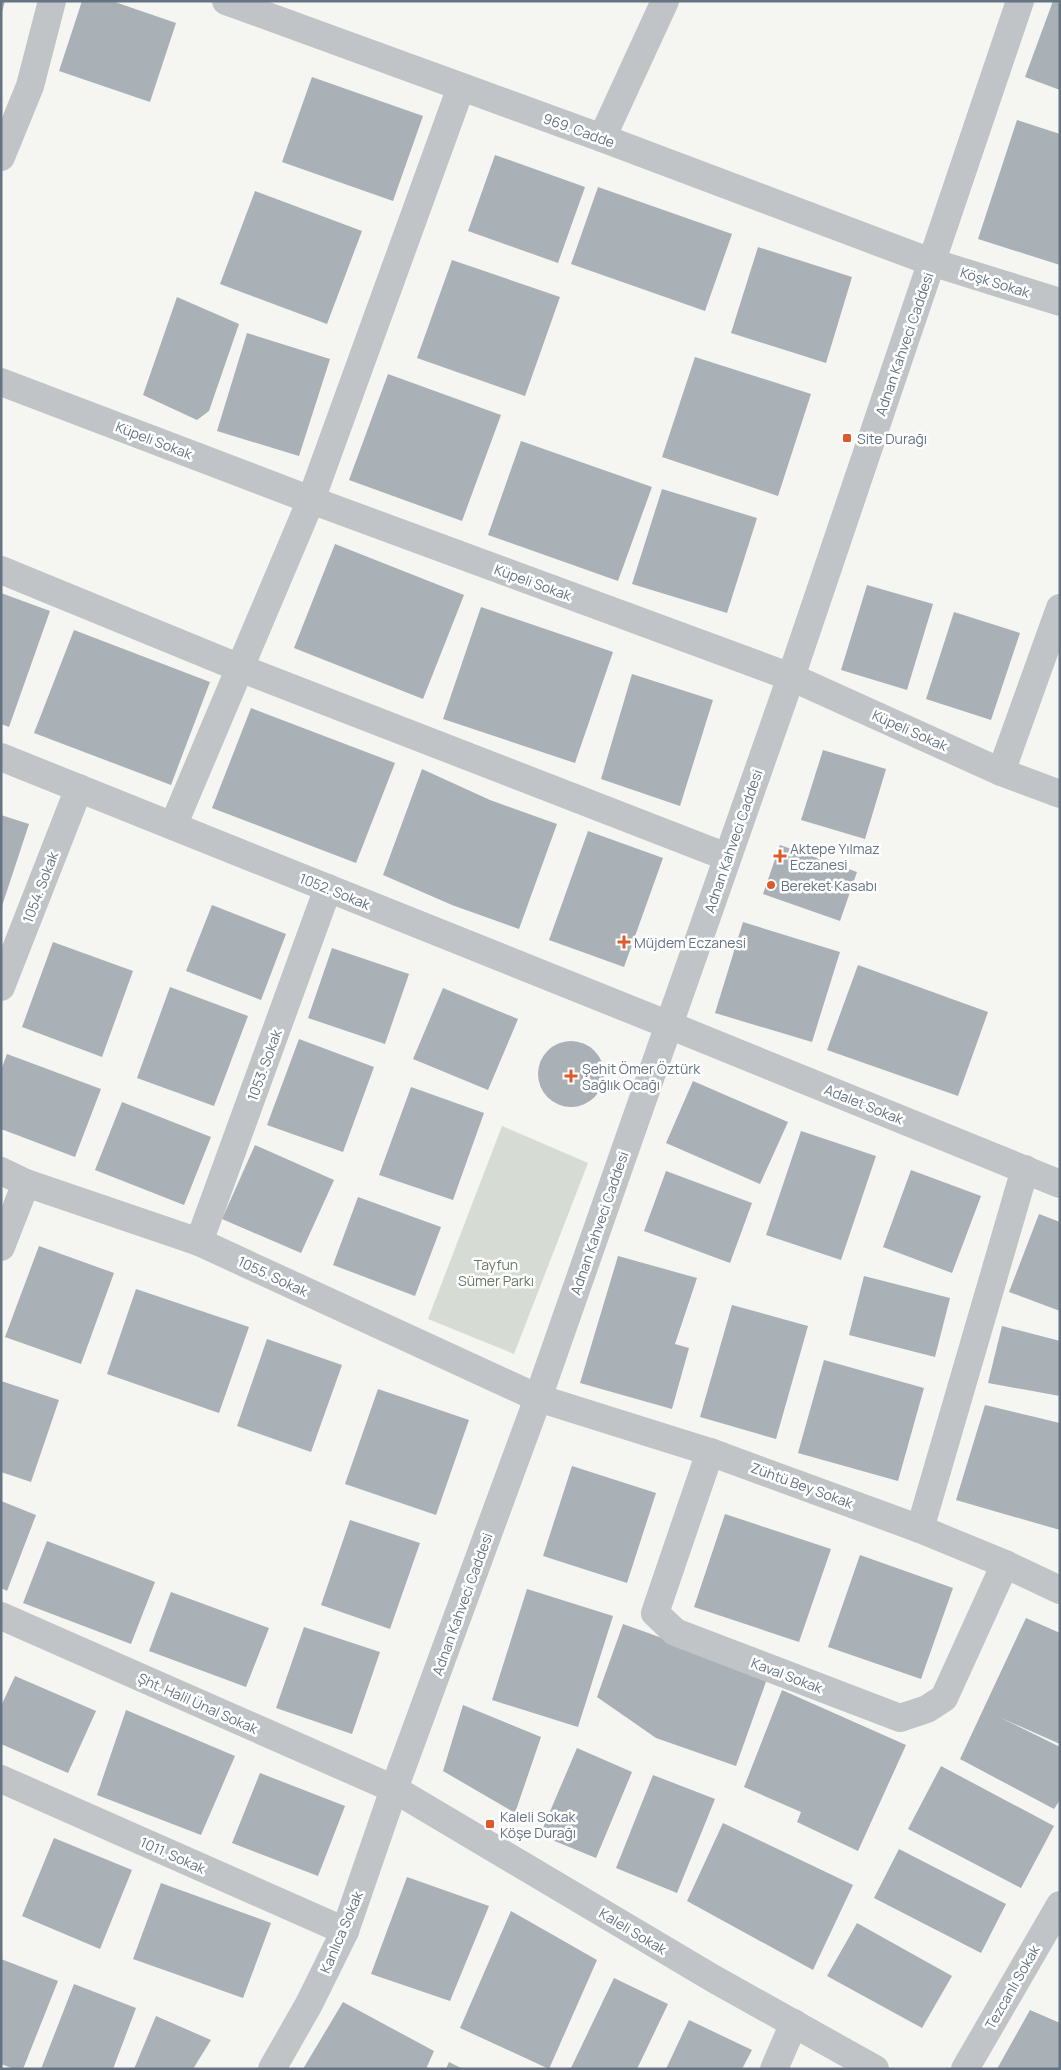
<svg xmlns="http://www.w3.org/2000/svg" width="1061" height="2070" font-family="Manrope,sans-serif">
<rect width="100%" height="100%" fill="#f5f5f2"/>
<path fill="#d6dcd3" d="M502 1126 588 1163 514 1354 428 1319Z"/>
<g fill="#a9b1b6">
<path d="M1 1H5L2 12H1Z"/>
<path d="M82 1H112L176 23 150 102 59 71Z"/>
<path d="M1053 1H1060V90L1025 77Z"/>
<path d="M312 77 423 116 393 201 282 162Z"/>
<path d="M1017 120 1060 134V265L978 239Z"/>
<path d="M495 155 585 187 558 263 468 231Z"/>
<path d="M598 187 732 234 705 311 571 264Z"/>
<path d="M255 191 362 231 327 324 220 284Z"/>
<path d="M758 247 852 277 826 363 731 333Z"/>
<path d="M452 260 560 297 525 396 417 358Z"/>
<path d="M177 297 239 324 209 411 197 420 143 395Z"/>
<path d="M247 333 330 359 299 456 217 431Z"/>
<path d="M695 357 811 394 778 496 662 457Z"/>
<path d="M388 374 501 415 462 521 349 480Z"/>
<path d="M521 441 652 487 618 581 488 535Z"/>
<path d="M662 489 757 518 727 613 632 584Z"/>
<path d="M335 544 464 595 423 699 294 648Z"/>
<path d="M867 585 933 604 907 690 841 670Z"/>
<path d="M1 593 50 611 9 727 1 724Z"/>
<path d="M481 607 613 652 575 763 443 719Z"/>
<path d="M954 612 1020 633 991 720 926 699Z"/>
<path d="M74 630 210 682 171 785 34 733Z"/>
<path d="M632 674 713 700 680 806 601 779Z"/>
<path d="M251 708 395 763 356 863 212 808Z"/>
<path d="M823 750 886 769 865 839 801 820Z"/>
<path d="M422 769 490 800 557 824 519 929 452 905 383 875Z"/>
<path d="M1 815 29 824 2 906H1Z"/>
<path d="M588 831 663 858 624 967 549 940Z"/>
<path d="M780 845 857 872 840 921 763 894Z"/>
<path d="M212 905 286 934 261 1000 186 971Z"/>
<path d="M743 922 840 952 812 1042 715 1013Z"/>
<path d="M53 942 133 971 102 1057 22 1027Z"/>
<path d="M332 948 409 974 385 1044 308 1018Z"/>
<path d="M858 965 988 1012 958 1096 827 1050Z"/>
<path d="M170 987 248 1016 214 1106 137 1078Z"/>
<path d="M443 988 518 1019 488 1090 413 1059Z"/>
<path d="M299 1039 374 1067 343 1152 267 1125Z"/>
<circle cx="571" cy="1074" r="33"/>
<path d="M7 1054 101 1089 75 1157 1 1129V1070Z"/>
<path d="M693 1081 788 1122 760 1184 666 1143Z"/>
<path d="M411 1087 484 1113 453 1200 379 1175Z"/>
<path d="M122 1102 211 1137 184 1205 95 1170Z"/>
<path d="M801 1131 876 1156 841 1260 766 1235Z"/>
<path d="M255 1145 334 1180 301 1253 222 1219Z"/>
<path d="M911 1170 981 1196 952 1273 883 1247Z"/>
<path d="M666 1171 752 1203 730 1263 644 1231Z"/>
<path d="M358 1197 441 1227 415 1296 333 1265Z"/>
<path d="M1039 1214 1060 1222V1311L1009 1292Z"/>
<path d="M39 1246 114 1273 81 1364 5 1337Z"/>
<path d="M618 1256 697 1278 675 1344 689 1348 672 1409 580 1383Z"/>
<path d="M864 1276 950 1298 935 1357 849 1335Z"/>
<path d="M136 1289 249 1327 219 1413 107 1374Z"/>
<path d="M732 1305 808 1326 776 1439 700 1417Z"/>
<path d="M1002 1326 1060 1341V1396L988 1383Z"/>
<path d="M267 1339 342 1365 311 1452 237 1426Z"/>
<path d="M824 1360 924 1388 898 1481 798 1453Z"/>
<path d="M1 1381 59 1400 31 1482 1 1472Z"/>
<path d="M378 1389 469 1420 436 1515 345 1484Z"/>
<path d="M985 1405 1060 1423V1530L956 1500Z"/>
<path d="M572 1466 656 1493 627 1583 543 1556Z"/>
<path d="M1 1501 36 1515 7 1591 1 1588Z"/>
<path d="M725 1514 831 1549 799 1642 694 1607Z"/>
<path d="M350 1520 420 1543 390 1629 321 1605Z"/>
<path d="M47 1541 155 1582 131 1644 23 1603Z"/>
<path d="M860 1555 953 1588 921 1679 828 1647Z"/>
<path d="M527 1589 613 1616 578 1727 492 1700Z"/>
<path d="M171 1592 269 1628 246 1687 149 1651Z"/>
<path d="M1026 1618 1060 1633V1744L999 1717 1060 1747V1800L1054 1809 960 1759Z"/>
<path d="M623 1624 768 1676 736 1766 656 1738 597 1697Z"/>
<path d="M304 1627 380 1652 352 1734 276 1708Z"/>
<path d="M15 1676 96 1711 68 1773 1 1744V1706Z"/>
<path d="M782 1690 906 1745 858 1851 797 1822 801 1812 744 1787Z"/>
<path d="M463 1705 541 1737 515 1813 443 1771Z"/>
<path d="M126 1710 235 1756 201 1835 97 1795Z"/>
<path d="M577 1748 632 1772 596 1858 540 1835Z"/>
<path d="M941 1766 1054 1826 1021 1888 908 1829Z"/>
<path d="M260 1773 345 1806 318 1876 232 1843Z"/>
<path d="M653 1775 715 1799 677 1893 616 1868Z"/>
<path d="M723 1823 853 1885 813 1970 687 1901Z"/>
<path d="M54 1838 132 1870 100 1949 22 1916Z"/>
<path d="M899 1849 1006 1904 981 1953 874 1898Z"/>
<path d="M407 1877 489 1906 450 2001 371 1974Z"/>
<path d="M161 1883 271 1923 243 1998 133 1959Z"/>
<path d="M511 1911 597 1960 549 2069 460 2028Z"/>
<path d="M857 1923 952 1976 922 2028 827 1976Z"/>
<path d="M1 1959 58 1981 23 2069H14L1 2064Z"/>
<path d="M614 1978 668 2004 637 2069H574L571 2068Z"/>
<path d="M74 1984 136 2008 113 2069H41Z"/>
<path d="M343 2002 434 2051 426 2069H303Z"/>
<path d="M1030 2010 1060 2023V2069H997Z"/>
<path d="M156 2016 211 2040 193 2069H134Z"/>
<path d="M689 2020 752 2050 742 2069H666Z"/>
<path d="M449 2062 463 2069H446Z"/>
</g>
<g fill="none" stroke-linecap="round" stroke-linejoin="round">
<g stroke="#c0c4c7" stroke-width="28">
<path d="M602 138 665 1"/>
<path d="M1 157 30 86 52 1"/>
<path d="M931 262 1060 302"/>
<path d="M1 382 311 500 791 677 1001 772 1060 794"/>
<path d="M1 570 240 668 727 857"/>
<path d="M1 757 669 1025 1060 1184"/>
<path d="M1001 772 1060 608"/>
<path d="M173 826 311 500 461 87"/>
<path d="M1 987 79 788"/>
<path d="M1 1171 26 1183 199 1242 538 1398 710 1452 920 1529 1005 1564 1060 1590"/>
<path d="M199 1242 328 888"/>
<path d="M1 1247 26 1183"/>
<path d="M710 1452 655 1613 675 1632 900 1718 927 1709 944 1698 1005 1564"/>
<path d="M920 1529 1025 1169"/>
<path d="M1 1616 394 1789 714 1979 875 2069"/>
<path d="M1 1779 345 1931"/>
<path d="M272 2069 309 2004 345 1931 394 1789"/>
<path d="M774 2069 794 2023"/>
<path d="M965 2069 1060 1905"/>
</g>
<g stroke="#c0c4c7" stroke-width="28">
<path d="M226 1 602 138 931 262"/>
<path d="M394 1789 538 1398 791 677 1020 1"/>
</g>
</g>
<g fill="#dc5a2b" stroke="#fff" stroke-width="2">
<rect x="842" y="433" width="10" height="10" rx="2.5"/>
<path d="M777.5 848.5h5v5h5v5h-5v5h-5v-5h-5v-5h5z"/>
<circle cx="771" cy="885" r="5"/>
<path d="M621.5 934.5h5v5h5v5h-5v5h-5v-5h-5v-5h5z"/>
<path d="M568.5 1068.5h5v5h5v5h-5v5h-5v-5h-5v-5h5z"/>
<rect x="485" y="1819" width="10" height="10" rx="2.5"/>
</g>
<g text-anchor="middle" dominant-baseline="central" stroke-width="5" stroke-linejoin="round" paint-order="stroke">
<g font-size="14" fill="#657482" stroke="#fff">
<text transform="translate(579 130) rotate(20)">969. Cadde</text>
<text transform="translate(995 282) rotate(17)">Köşk Sokak</text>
<text transform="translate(904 344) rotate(-71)">Adnan Kahveci Caddesi</text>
<text transform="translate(154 440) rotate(21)">Küpeli Sokak</text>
<text transform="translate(533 582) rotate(20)">Küpeli Sokak</text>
<text transform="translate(910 730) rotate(24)">Küpeli Sokak</text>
<text transform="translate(733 841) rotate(-71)">Adnan Kahveci Caddesi</text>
<text transform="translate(40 887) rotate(-69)">1054. Sokak</text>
<text transform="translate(335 891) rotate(22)">1052. Sokak</text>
<text transform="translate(264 1065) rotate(-70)">1053. Sokak</text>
<text transform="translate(864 1104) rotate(22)">Adalet Sokak</text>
<text transform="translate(599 1223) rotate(-71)">Adnan Kahveci Caddesi</text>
<text transform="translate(273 1276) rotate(25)">1055. Sokak</text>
<text transform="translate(802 1485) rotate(20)">Zühtü Bey Sokak</text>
<text transform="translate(462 1604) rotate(-70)">Adnan Kahveci Caddesi</text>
<text transform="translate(787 1675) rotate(21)">Kaval Sokak</text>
<text transform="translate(198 1703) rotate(24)">Şht. Halil Ünal Sokak</text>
<text transform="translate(173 1855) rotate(24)">1011. Sokak</text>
<text transform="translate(633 1931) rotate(31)">Kaleli Sokak</text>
<text transform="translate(341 1932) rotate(-67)">Kanlıca Sokak</text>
<text transform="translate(1012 1987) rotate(-60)">Tezcanlı Sokak</text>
</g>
<g font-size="14" fill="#657482" stroke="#fff" text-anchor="start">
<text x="857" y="438">Site Durağı</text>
<text x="790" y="848">Aktepe Yılmaz<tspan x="790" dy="16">Eczanesi</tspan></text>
<text x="781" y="885">Bereket Kasabı</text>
<text x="634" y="942">Müjdem Eczanesi</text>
<text x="582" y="1068">Şehit Ömer Öztürk<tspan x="582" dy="16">Sağlık Ocağı</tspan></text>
<text x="500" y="1816">Kaleli Sokak<tspan x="500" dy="16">Köşe Durağı</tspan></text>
</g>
<g font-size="14" fill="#677964" stroke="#fff">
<text x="496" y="1264">Tayfun<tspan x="496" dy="16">Sümer Parkı</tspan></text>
</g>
</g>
<rect width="1061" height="2070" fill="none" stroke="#657482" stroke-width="5"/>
</svg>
